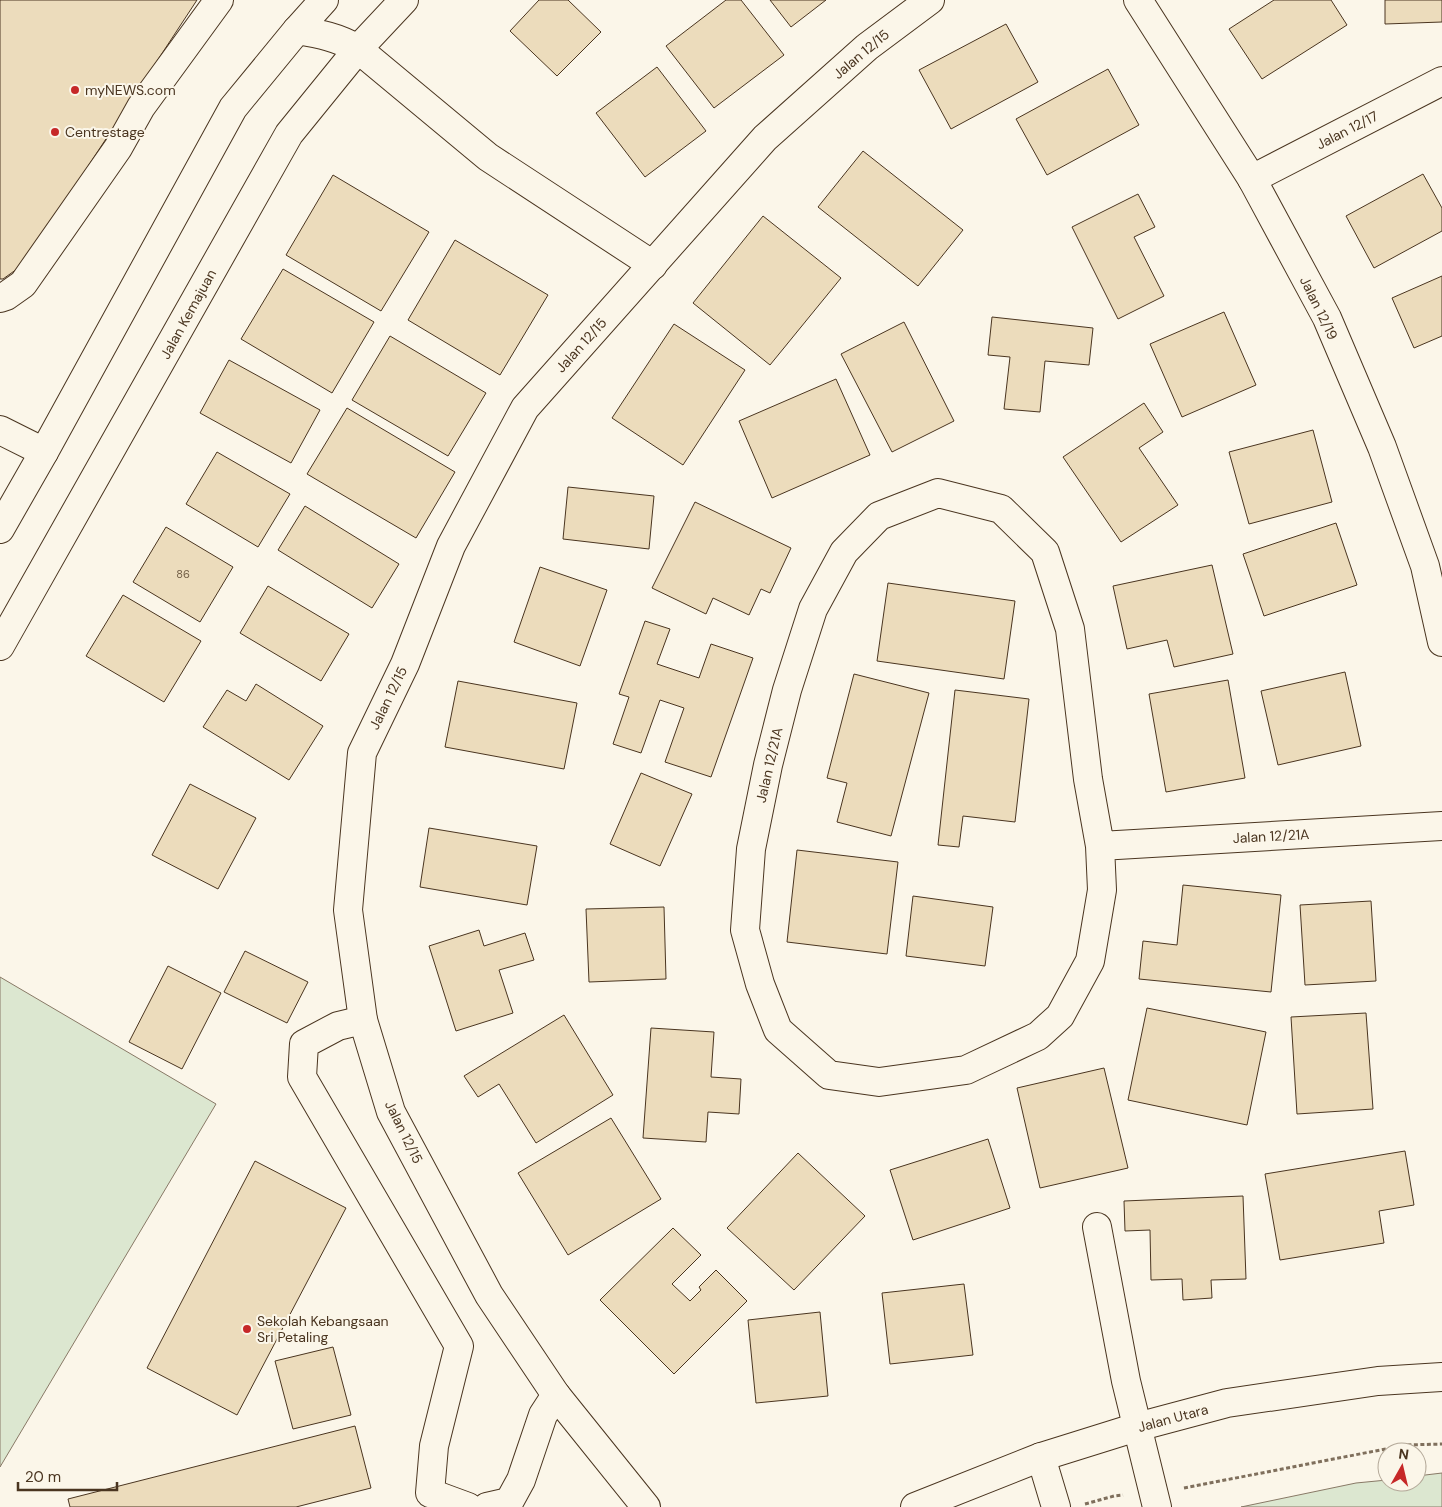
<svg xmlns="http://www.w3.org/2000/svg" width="1442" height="1507" font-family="'DM Sans',sans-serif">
<rect width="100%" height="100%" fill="#fbf6e9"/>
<g fill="#dce7d0" stroke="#887966">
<path d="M0 977 216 1104 0 1467Z"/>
<path d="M1442 1473V1507H1241L1356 1483 1387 1480V1482H1417V1476Z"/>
</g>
<g fill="#ecdcbc" stroke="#4a3520">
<path d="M0 0H197L24 264 3 279H0Z"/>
<path d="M539 0H568L601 32 557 76 510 31Z"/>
<path d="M726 0H741L784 55 714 108 666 46Z"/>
<path d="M770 0H826L791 27Z"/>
<path d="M1274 0H1331L1347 25 1262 79 1229 29Z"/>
<path d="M1385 0H1442V22L1385 24Z"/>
<path d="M1006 24 1038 82 951 129 919 70Z"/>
<path d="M657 67 706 131 645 177 596 113Z"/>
<path d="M1108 69 1139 125 1047 175 1016 119Z"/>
<path d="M863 151 963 230 918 286 818 207Z"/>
<path d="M1423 174 1442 208V231L1374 268 1346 216Z"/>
<path d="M333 175 429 232 381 311 286 255Z"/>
<path d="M1138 194 1155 227 1134 237 1164 296 1118 319 1072 227Z"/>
<path d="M763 216 841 278 770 365 693 303Z"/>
<path d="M455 240 548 295 500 375 408 320Z"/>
<path d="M283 269 374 322 332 393 241 339Z"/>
<path d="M1442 276V336L1414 348 1392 298Z"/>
<path d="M1224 312 1256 385 1182 417 1150 344Z"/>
<path d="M992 317 1093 328 1089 365 1045 361 1040 412 1004 409 1010 357 988 355Z"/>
<path d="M904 322 954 421 892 452 841 354Z"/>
<path d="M674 324 745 370 683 465 612 418Z"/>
<path d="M390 336 486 393 448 456 352 400Z"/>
<path d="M229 360 320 410 291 463 200 413Z"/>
<path d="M836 379 870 455 772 498 739 421Z"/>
<path d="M1144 403 1163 432 1139 448 1178 505 1121 542 1063 457Z"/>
<path d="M347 408 455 472 416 538 307 474Z"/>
<path d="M1313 430 1332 502 1249 524 1229 452Z"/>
<path d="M217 452 290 494 258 547 186 504Z"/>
<path d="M568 487 654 496 649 549 563 539Z"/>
<path d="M695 502 791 548 770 593 761 589 749 615 713 598 706 614 652 588Z"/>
<path d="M305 506 399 564 372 608 278 550Z"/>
<path d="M1336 523 1357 585 1264 616 1243 554Z"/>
<path d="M166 527 233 567 200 622 133 582Z"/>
<path d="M1212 565 1233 654 1174 667 1167 640 1127 649 1113 586Z"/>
<path d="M540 567 607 590 580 666 514 642Z"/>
<path d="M888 583 1015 601 1004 679 877 661Z"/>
<path d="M268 586 349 634 321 681 240 633Z"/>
<path d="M123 595 201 641 164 702 86 656Z"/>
<path d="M645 621 670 629 657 664 699 678 711 644 753 658 711 777 665 762 684 708 660 700 641 753 613 744 629 697 619 694Z"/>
<path d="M1345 672 1361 746 1278 765 1261 691Z"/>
<path d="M854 674 929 693 891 836 837 822 847 783 827 778Z"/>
<path d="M1228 680 1245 778 1166 792 1149 694Z"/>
<path d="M458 681 577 703 564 769 445 747Z"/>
<path d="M256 684 323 726 289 780 203 727 227 690 246 701Z"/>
<path d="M955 690 1029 699 1015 822 963 816 959 847 938 845Z"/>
<path d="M641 773 692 794 660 866 610 844Z"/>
<path d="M190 784 256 818 218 889 152 855Z"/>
<path d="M429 828 537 846 527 905 420 887Z"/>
<path d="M797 850 898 862 887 954 787 942Z"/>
<path d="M1183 885 1281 895 1271 992 1139 979 1143 941 1177 945Z"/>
<path d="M913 896 993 907 985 966 906 956Z"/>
<path d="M1371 901 1376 981 1305 985 1300 905Z"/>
<path d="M664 907 666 979 589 982 586 909Z"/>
<path d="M479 930 484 946 525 933 534 960 499 970 513 1013 456 1031 429 946Z"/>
<path d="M245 951 308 982 287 1023 224 992Z"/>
<path d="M168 966 221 993 182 1069 129 1042Z"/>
<path d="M1147 1008 1266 1032 1247 1125 1128 1100Z"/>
<path d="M1366 1013 1373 1109 1297 1114 1291 1017Z"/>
<path d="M564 1015 613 1095 536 1143 499 1084 478 1097 464 1076Z"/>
<path d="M651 1028 714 1032 711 1077 741 1079 739 1114 708 1112 706 1142 643 1138Z"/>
<path d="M1104 1068 1128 1168 1040 1188 1017 1088Z"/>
<path d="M611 1118 661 1199 568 1255 518 1173Z"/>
<path d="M988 1139 1010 1208 913 1240 890 1170Z"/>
<path d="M1405 1151 1414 1205 1379 1211 1384 1243 1280 1260 1265 1174Z"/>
<path d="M798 1153 865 1216 794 1290 727 1228Z"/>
<path d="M255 1161 346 1208 237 1415 147 1368Z"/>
<path d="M1243 1196 1246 1279 1211 1280 1212 1298 1183 1300 1182 1279 1151 1280 1150 1230 1125 1231 1124 1201Z"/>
<path d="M673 1228 701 1255 672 1284 690 1301 701 1290 699 1287 716 1270 747 1301 674 1374 600 1300Z"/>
<path d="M964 1284 973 1355 890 1364 882 1293Z"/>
<path d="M820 1312 828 1396 756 1403 748 1320Z"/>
<path d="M333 1347 351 1415 293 1429 275 1361Z"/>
<path d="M355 1426 371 1488 296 1507H70L68 1499Z"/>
</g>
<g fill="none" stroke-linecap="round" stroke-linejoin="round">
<defs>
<g id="minor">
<path d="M1138 0 1252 179 1327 318 1382 447 1425 566 1442 642"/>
<path d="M297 30C320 34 337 37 358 49L488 157 653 265"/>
<path d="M1252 179 1442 81"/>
<path d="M0 298 6 296 23 284 118 148 141 107 219 0"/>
<path d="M0 430 44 452"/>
<path d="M1100 846 1102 890 1090 961 1060 1016 1038 1036 966 1070 879 1082 829 1075 778 1030 760 984 745 930 751 849 768 765 787 690 813 609 844 552 879 516 938 493 1001 509 1045 552 1070 629 1088 779 1100 846 1442 826"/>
<path d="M363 1020 338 1026 304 1044 302 1077 459 1346 434 1446 430 1493 468 1507"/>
<path d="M1097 1227 1126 1381 1157 1507"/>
<path d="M1041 1457 1056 1507"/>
<path d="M487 1507 509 1502 521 1480 543 1415 556 1395"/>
<path d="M646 1507 556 1395 489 1295 391 1112 363 1020 348 910 362 753 405 664 451 546 525 408 765 138 867 47 930 0"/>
</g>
<g id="major">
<path d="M0 529 44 452 233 108 297 30 324 0"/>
<path d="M0 646 289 134 358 49 404 0"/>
<path d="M915 1507 1041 1457 1137 1427 1227 1403 1378 1381 1442 1377"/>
</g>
</defs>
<use href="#minor" stroke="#4a3520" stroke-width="30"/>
<use href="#major" stroke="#4a3520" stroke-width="30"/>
<g stroke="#7f6f5c" stroke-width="3" stroke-dasharray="4 2.5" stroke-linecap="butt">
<path d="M1184 1488 1406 1445 1442 1444"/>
<path d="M1085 1504 1114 1496 1123 1495"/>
</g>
<use href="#minor" stroke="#fbf6e9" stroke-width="28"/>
<use href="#major" stroke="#fbf6e9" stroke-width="28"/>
</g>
<g fill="#c62828" stroke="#fbf6e9" stroke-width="2">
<circle cx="75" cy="90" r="5"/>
<circle cx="55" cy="132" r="5"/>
<circle cx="247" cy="1329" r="5"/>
</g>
<g text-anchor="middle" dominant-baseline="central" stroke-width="4" stroke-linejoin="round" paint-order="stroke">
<g font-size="11" fill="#725f47">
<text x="183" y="574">86</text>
</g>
<g font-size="14" fill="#4a3520" stroke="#fbf6e9">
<text transform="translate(861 54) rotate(-40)">Jalan 12/15</text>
<text transform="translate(1347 130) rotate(-27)">Jalan 12/17</text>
<text transform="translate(1319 308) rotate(64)">Jalan 12/19</text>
<text transform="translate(188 314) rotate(-61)">Jalan Kemajuan</text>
<text transform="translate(581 345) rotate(-48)">Jalan 12/15</text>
<text transform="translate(388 698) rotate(-64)">Jalan 12/15</text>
<text transform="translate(769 765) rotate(-77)">Jalan 12/21A</text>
<text transform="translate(1271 836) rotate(-3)">Jalan 12/21A</text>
<text transform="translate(404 1132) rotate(64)">Jalan 12/15</text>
<text transform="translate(1173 1418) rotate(-15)">Jalan Utara</text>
</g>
<g font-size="14" fill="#4a3520" stroke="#fbf6e9" text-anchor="start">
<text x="85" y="90">myNEWS.com</text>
<text x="65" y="132">Centrestage</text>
<text x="257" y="1321">Sekolah Kebangsaan<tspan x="257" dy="16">Sri Petaling</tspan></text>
</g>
</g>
<g transform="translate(1402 1467) rotate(8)"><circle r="24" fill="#fbf6e9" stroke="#b4a999"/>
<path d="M0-4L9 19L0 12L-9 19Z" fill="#c62828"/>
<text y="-8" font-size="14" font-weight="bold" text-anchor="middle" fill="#4a3520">N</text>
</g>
<path d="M18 1482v8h99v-8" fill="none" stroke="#4a3520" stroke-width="2.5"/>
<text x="25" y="1482" font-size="15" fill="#4a3520" stroke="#fbf6e9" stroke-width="4" paint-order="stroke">20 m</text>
</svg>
